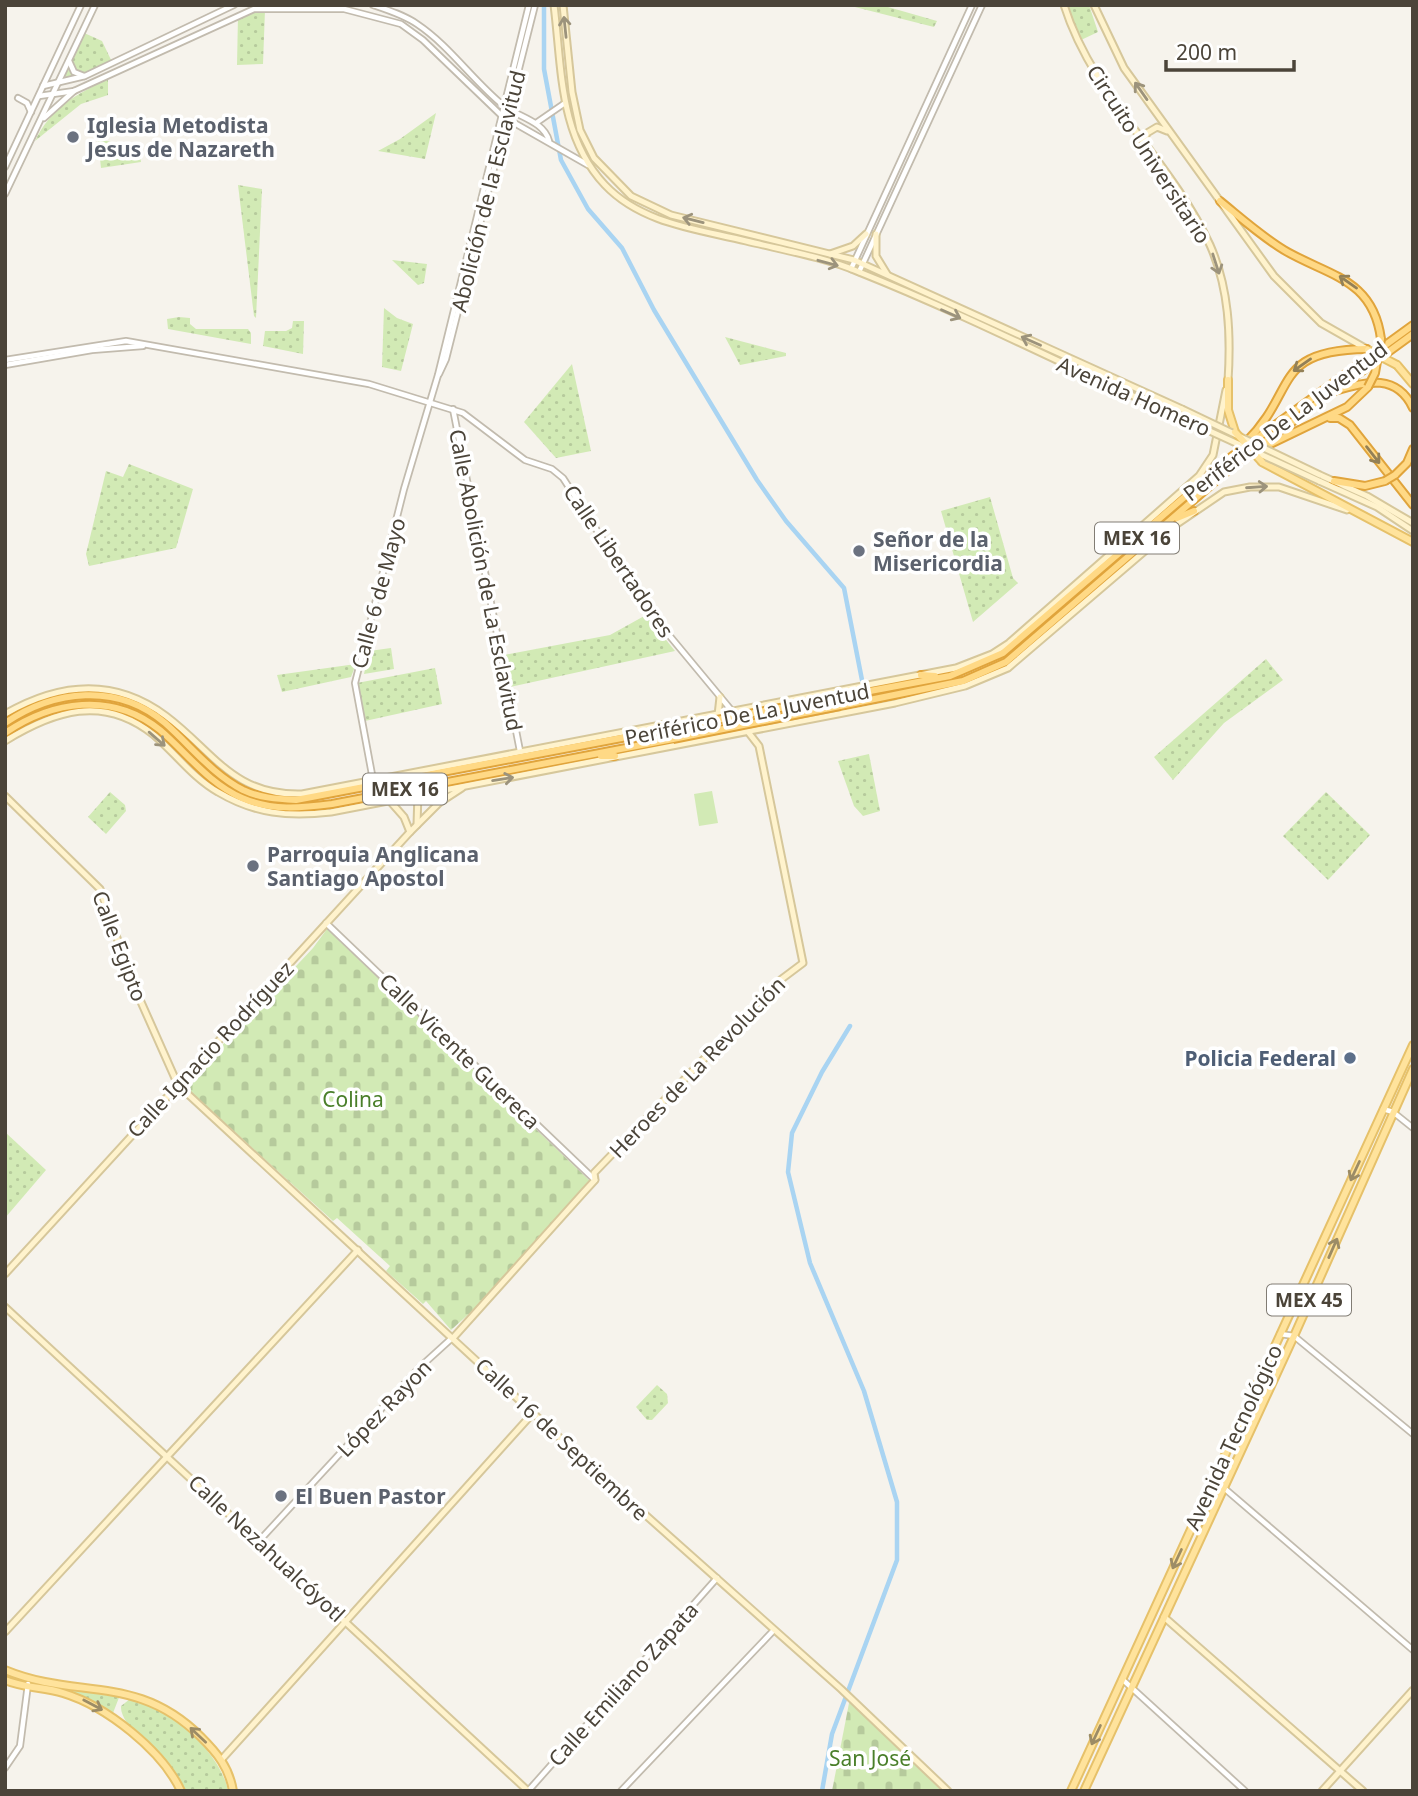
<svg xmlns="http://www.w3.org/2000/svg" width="1418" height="1796" font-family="'Noto Sans',sans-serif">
<defs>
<pattern id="cemetery-stones" width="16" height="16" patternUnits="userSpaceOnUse" patternTransform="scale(1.75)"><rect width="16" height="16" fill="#d2eab5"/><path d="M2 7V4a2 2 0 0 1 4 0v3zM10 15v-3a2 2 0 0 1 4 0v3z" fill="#b6ca9c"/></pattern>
<pattern id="park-dots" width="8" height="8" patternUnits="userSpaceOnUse" patternTransform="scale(1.75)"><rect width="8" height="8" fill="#d2eab5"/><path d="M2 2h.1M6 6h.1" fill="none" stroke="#b6ca9c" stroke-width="1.8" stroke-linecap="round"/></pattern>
</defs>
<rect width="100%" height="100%" fill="#f6f3ec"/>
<path fill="#d2eab5" d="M712 791 718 823 699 826 694 794Z"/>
<g fill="url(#cemetery-stones)">
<path d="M327 929 590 1181 472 1311 451 1330 426 1301 423 1304 386 1271 390 1266 337 1218 333 1221 184 1086 313 948Z"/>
<path d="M850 1698 950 1791H832Z"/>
</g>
<g fill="url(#park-dots)">
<path d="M847 5H881L937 21 934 27Z"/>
<path d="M1066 5H1089L1098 32 1081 40Z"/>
<path d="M257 10H265L263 64 237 65 238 16Z"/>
<path d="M82 32 102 41 113 64 85 77 58 83Z"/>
<path d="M108 79V95L81 104 35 141C51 108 76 94 108 79Z"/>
<path d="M436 113 425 159 378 151 400 139Z"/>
<path d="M98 139 139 148 141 162 101 168Z"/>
<path d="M238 185 262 189 256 318 254 316Z"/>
<path d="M392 260 427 264 424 283 418 285Z"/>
<path d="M384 308 397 318 413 324 401 371 382 367Z"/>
<path d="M179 317 190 318V324L196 329H248L251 333V344L168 329 167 319Z"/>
<path d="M293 321H304L303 354 263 346 265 331H286L292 328Z"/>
<path d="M725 337 786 353V356L740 365Z"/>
<path d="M572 364 591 451 556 458 524 422Z"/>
<path d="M129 464 193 489 176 548 89 566 86 554 106 471 123 477Z"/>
<path d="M990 497 1013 578 1018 583 973 622 941 511Z"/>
<path d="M646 615 675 651 510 687 504 655 610 635Z"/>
<path d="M391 648 394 669 364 674 369 651Z"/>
<path d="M1266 659 1283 680 1224 723 1173 780 1154 757Z"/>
<path d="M356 664 351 677 282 692 277 675Z"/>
<path d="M435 668 442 704 365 721 357 683Z"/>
<path d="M869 754 880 811 863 816 854 806 838 761Z"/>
<path d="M110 792 125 805 126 811 106 834 88 817Z"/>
<path d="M1326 792 1370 835 1328 880 1283 836Z"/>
<path d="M5 1132 46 1170 5 1218Z"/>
<path d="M657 1385 667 1394 668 1403 652 1420H647L636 1407Z"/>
<path d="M5 1672 120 1695 113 1713 66 1690 5 1677Z"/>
<path d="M130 1699C167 1703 222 1754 228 1791H185C176 1762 119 1730 121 1706Z"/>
</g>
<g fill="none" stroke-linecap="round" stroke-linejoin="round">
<g stroke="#a9d4f2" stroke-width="4.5">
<path d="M544 5V69L561 160 588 209 622 248 654 310 757 480 786 521 844 588 862 680"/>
<path d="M822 1791 832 1734 897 1560V1502L864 1391 810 1263 788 1172 792 1133 822 1072 850 1026"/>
</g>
<defs>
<g id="tertiary">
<path d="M373 5C388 10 404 15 417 24 450 46 473 81 504 106 518 117 544 121 549 141"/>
<path d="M69 61 74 72 84 76"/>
<path d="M43 86 85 76 234 5"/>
<path d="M39 96 74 91 254 9H344L401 24 423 40 502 116 588 165"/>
<path d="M18 98 27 103 31 112"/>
<path d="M44 118 74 91"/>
<path d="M536 123 565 103"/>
<path d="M5 167 81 5"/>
<path d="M5 194 95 5"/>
<path d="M851 269 972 5"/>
<path d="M859 272 982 5"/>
<path d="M5 360 126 341 369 384 463 413 525 460 552 469 563 478 649 611 732 711"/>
<path d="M5 365 92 350 143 346"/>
<path d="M439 374 446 359 535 5"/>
<path d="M453 409 520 751"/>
<path d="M373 780 355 683 404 489 438 375 529 5"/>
<path d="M326 923 595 1180"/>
<path d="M1383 1109 1393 1112 1413 1128"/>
<path d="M1280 1334 1294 1336 1413 1434"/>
<path d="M1216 1476 1224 1488 1413 1650"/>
<path d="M259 1541 419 1368 452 1338"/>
<path d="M1122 1679 1245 1791"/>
<path d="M5 1768 20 1746 28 1684"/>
<path d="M529 1790 717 1578"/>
<path d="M621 1791 774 1630"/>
</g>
<g id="secondary">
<path d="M554 5C562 69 559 136 605 185 642 224 698 229 746 241 783 250 824 257 859 272 967 315 1072 369 1179 417"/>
<path d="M563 5 572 92 580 130 594 158 631 196 671 215 854 260 1182 409"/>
<path d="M1064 5C1093 97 1170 159 1210 245 1229 288 1231 335 1228 381"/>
<path d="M1094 5 1124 68 1274 276 1321 323 1365 348"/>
<path d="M1143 143 1147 133 1157 127 1167 131"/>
<path d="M876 234V256L887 274"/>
<path d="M830 254 853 246 866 234"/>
<path d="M1320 475 1367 496 1413 523"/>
<path d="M1319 481 1377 507 1413 531"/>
<path d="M5 714C59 683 114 677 166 716 214 752 233 796 302 794L956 668 992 654 1009 643 1199 476 1213 455 1226 390"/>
<path d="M718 715 720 697"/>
<path d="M5 741C54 711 103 694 154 735 175 753 193 778 218 792 255 814 289 817 331 812L895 703 965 686 1008 668 1174 526 1224 492 1250 487H1279L1347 510"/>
<path d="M5 796 100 889 133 984 178 1085 586 1462 841 1689 948 1791"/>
<path d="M389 800 404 817 410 832"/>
<path d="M417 825 418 793"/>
<path d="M5 1274 410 832 439 803 462 788"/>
<path d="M5 1307 528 1791"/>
<path d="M453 1338 584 1192 595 1180 594 1173 779 981 803 963 759 746 735 715"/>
<path d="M1164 1617 1363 1791"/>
<path d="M5 1632 358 1250"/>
<path d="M222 1759 533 1413"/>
<path d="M1322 1791 1413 1690"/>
</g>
<g id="primary">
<path d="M1397 365 1413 384"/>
<path d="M1228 380V410L1235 432"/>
<path d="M1262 462 1413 542"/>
<path d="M5 1670C77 1700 137 1673 201 1737 217 1753 229 1767 233 1791"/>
<path d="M5 1680C23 1688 44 1687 63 1693 106 1706 162 1750 181 1791"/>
<path d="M1071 1791 1413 1045"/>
<path d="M1084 1791 1294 1336 1413 1069"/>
</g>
<g id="trunk">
<path d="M1220 201C1241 218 1261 236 1284 250 1328 276 1373 278 1381 339"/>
<path d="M1338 390C1367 381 1397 374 1413 408"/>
<path d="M1330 418H1339L1350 425 1413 505"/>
<path d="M1246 442C1298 391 1271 350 1367 349"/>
<path d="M1260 449 1347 407 1368 387"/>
<path d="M1395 475 1407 463 1413 449"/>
<path d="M1334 481 1365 486 1385 481"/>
<path d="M1177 518 1194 511"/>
<path d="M921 675 935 676"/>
<path d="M838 697 950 676 1003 653 1231 457 1413 325"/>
<path d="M840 706 963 681 1006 662 1240 460 1413 334"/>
<path d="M5 723C54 690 117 682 165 723 191 746 212 774 243 790 260 798 277 799 296 800L674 728"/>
<path d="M5 733C52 701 112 691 160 730 187 753 208 783 242 798 272 811 301 808 332 804L673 739"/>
<path d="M601 756H615"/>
</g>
</defs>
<use href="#tertiary" stroke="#c2bbae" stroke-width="8"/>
<use href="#secondary" stroke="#d6c79b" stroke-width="9"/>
<use href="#primary" stroke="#e6c16a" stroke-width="10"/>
<use href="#trunk" stroke="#e0a43c" stroke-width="10"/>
<use href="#tertiary" stroke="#fff" stroke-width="4.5"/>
<use href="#secondary" stroke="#fff3cd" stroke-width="5"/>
<use href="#primary" stroke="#ffe39c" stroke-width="6"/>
<use href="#trunk" stroke="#ffd985" stroke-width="6"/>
<defs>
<g id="secondary-bridge">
<path d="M1182 409 1320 475"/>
<path d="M1179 417 1319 481"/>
<path d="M414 776 417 791"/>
</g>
<g id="primary-bridge">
<path d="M1368 350 1397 365"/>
<path d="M1235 432 1262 462"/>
</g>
<g id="trunk-bridge">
<path d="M1368 387 1375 373 1381 339"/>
<path d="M1385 481 1395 475"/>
<path d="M674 728 838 697"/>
<path d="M673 739 840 706"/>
</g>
</defs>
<use href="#secondary-bridge" stroke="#d6c79b" stroke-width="9" stroke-linecap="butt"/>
<use href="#primary-bridge" stroke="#e6c16a" stroke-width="10" stroke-linecap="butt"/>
<use href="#trunk-bridge" stroke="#e0a43c" stroke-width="10" stroke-linecap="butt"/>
<use href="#secondary-bridge" stroke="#fff3cd" stroke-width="5"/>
<use href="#primary-bridge" stroke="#ffe39c" stroke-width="6"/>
<use href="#trunk-bridge" stroke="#ffd985" stroke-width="6"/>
</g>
<defs><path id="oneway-shaft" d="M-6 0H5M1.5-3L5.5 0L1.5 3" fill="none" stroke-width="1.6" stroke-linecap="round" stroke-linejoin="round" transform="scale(1.75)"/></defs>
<g stroke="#9c937c">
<use href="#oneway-shaft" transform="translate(565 27) rotate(-96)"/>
<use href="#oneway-shaft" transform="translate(1141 91) rotate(-125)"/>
<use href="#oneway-shaft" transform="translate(693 220) rotate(-166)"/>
<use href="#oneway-shaft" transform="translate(828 263) rotate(15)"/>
<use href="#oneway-shaft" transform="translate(1216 264) rotate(72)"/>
<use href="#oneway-shaft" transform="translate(951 314) rotate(24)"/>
<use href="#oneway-shaft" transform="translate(1031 341) rotate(-156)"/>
<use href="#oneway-shaft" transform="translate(1257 487) rotate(-4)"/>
<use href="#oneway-shaft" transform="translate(157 739) rotate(41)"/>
<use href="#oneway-shaft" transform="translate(503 779) rotate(-9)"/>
</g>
<g stroke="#938057">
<use href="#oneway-shaft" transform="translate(1348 282) rotate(-145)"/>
<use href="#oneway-shaft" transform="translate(1302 365) rotate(145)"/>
<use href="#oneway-shaft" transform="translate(1373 455) rotate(52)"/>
</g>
<g stroke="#9c8c66">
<use href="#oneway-shaft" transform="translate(1355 1171) rotate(115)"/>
<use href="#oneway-shaft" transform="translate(1333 1248) rotate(-66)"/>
<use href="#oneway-shaft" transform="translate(1177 1559) rotate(115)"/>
<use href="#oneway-shaft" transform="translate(93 1705) rotate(28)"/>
<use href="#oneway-shaft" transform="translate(198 1735) rotate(-137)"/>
<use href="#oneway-shaft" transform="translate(1096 1735) rotate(115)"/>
</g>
<g fill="#6b7280" stroke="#fff" stroke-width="2.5">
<circle cx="73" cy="137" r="7"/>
<circle cx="859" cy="551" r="7"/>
<circle cx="253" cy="866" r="7"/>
<circle cx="281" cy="1496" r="7"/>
</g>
<circle fill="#5c6f8a" stroke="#fff" stroke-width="2.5" cx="1350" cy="1058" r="7"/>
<g text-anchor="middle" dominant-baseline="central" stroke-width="7" stroke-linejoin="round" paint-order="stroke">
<g fill="#fff" stroke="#817c74" stroke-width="2">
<rect x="1095" y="522.5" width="84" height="31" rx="5"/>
<rect x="363" y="773.5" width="84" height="31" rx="5"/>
<rect x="1267" y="1284.5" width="84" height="31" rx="5"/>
</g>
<g font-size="19" font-weight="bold" fill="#4b4439">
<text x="1137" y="538">MEX 16</text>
<text x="405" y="789">MEX 16</text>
<text x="1309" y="1300">MEX 45</text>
</g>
<g font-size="21" font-weight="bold" fill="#5b616d" stroke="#fff" text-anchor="start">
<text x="87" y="125">Iglesia Metodista<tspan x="87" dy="24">Jesus de Nazareth</tspan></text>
<text x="873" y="539">Señor de la<tspan x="873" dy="24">Misericordia</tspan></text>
<text x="267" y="854">Parroquia Anglicana<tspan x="267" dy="24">Santiago Apostol</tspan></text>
<text x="295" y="1496">El Buen Pastor</text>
</g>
<g font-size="21" fill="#4b4439" stroke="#fff">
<text transform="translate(1149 154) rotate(57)">Circuito Universitario</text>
<text transform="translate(488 191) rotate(-76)">Abolición de la Esclavitud</text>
<text transform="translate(1134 396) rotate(24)">Avenida Homero</text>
<text transform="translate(1285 421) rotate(-37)">Periférico De La Juventud</text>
<text transform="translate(619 561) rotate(56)">Calle Libertadores</text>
<text transform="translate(486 580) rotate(79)">Calle Abolición de La Esclavitud</text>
<text transform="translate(378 593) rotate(-75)">Calle 6 de Mayo</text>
<text transform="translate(747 714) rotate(-11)">Periférico De La Juventud</text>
<text transform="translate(120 946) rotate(69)">Calle Egipto</text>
<text transform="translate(210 1049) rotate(-47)">Calle Ignacio Rodríguez</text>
<text transform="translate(460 1051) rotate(44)">Calle Vicente Guereca</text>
<text transform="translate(697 1067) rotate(-46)">Heroes de La Revolución</text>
<text transform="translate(384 1408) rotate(-46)">López Rayon</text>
<text transform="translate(1233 1437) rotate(-65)">Avenida Tecnológico</text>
<text transform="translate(562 1439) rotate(43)">Calle 16 de Septiembre</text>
<text transform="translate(267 1548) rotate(43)">Calle Nezahualcóyotl</text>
<text transform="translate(623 1684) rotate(-48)">Calle Emiliano Zapata</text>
</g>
<g font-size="21" font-weight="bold" fill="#4e5e75" stroke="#fff" text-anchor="end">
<text x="1336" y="1058">Policia Federal</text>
</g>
<g font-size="21" fill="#4a7f2a" stroke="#fff">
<text x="353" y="1099">Colina</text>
<text x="870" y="1758">San José</text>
</g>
</g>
<rect width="1418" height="1796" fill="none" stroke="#4b4439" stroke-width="14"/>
<path d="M1166 60v10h128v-10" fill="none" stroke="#4b4439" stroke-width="3.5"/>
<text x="1176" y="60" font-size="21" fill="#4b4439" stroke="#ffffff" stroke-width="5" paint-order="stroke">200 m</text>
</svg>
